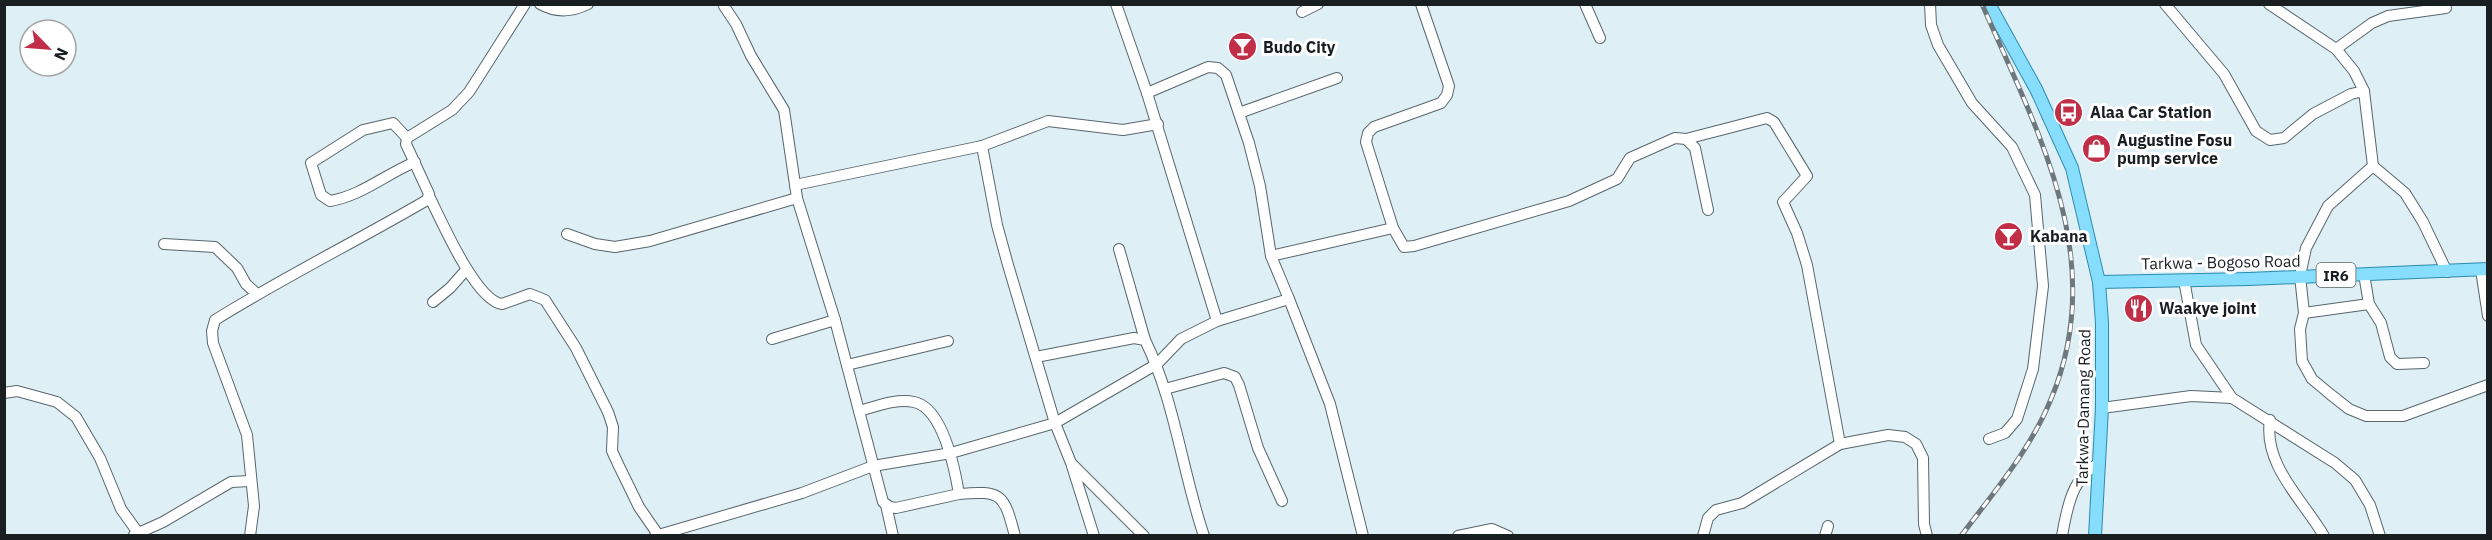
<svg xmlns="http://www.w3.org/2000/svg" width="2492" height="540" font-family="'IBM Plex Sans',sans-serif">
<rect width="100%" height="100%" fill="#dfeff6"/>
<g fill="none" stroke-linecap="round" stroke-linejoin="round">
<defs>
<g id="minor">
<path d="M540 4C556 13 572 12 588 4"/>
<path d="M1116 4 1147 93 1208 67 1218 68 1226 75 1249 143 1260 186 1271 256"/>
<path d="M1421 4 1449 86 1447 95 1441 103 1374 127 1368 133 1366 142 1393 228 1404 247 1414 246 1569 201 1617 179 1630 158 1675 138 1686 139 1695 148 1708 210"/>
<path d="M1585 4 1600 38"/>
<path d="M1930 4 1931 25 1938 45 1972 103 2012 147 2035 195 2043 286 2033 369 2017 419 2005 433 1989 439"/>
<path d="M2165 4 2224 74 2256 131 2270 140 2284 138 2313 114 2351 94 2364 91 2373 166 2328 206 2306 248 2300 276 2304 313 2300 329 2302 361 2312 379 2330 394 2349 409 2366 416H2403L2488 385"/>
<path d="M2269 4 2336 49 2354 71 2364 91"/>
<path d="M724 6 736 24 751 56 784 110 797 198 835 320"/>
<path d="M1302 12 1318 4"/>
<path d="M2336 49 2372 23 2388 16 2446 8"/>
<path d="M1147 93 1217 321 1289 299 1271 256 1393 228"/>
<path d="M1239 113 1337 78"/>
<path d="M407 138 393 123 363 130 311 163 321 195 330 201C361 196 386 174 415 162"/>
<path d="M1686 139 1767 118 1774 122 1807 176 1783 202 1797 233 1807 265 1840 444"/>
<path d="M982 146 997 225 1008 265 1055 423 1071 463 1144 536"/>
<path d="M2373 166 2405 193 2423 222 2447 272"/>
<path d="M795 185 982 146 1048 121 1123 130 1158 124"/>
<path d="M430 198C441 220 476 301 502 304L530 294 545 300 576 348 608 412 613 427 612 451 618 464 639 507 659 536"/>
<path d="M567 234 595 244 615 247 650 241 797 198"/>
<path d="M164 244 215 247 237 268 246 284 257 294"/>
<path d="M1119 249 1145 340"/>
<path d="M2481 270 2488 316"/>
<path d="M2364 274 2369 304 2381 323 2390 357 2397 364 2424 363"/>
<path d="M2184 280 2196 345 2232 398 2335 463 2355 480 2370 505 2380 536"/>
<path d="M1289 299 1330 404 1363 536"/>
<path d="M433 302 450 288 466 270"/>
<path d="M2304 313 2369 304"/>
<path d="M772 339 835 320 883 502 890 507 896 508 959 494"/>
<path d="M1036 357 1134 338 1145 340C1175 401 1182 471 1204 536"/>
<path d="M847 365 948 341"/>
<path d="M1165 389 1224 373 1235 377 1239 385 1258 448 1282 501"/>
<path d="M4 393 17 391 57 402 76 417 100 458 121 509 139 534"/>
<path d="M2102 408 2191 396 2232 398"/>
<path d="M859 411C875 407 896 398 914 402 943 408 955 470 959 494 1003 490 1004 495 1015 536"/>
<path d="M2270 420C2263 465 2303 500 2324 536"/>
<path d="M1072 466 1094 536"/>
<path d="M886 505 893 536"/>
<path d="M134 535 163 522 231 482 250 481"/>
<path d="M250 536 254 506 247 435 213 343 212 331 215 320C284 277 357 241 427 200L429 194 406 144 407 138 452 110 469 92 525 4"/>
<path d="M655 536 802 493 873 466 951 453 1055 423 1157 364 1181 339 1217 321"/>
<path d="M1458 536 1492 529 1508 536"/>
<path d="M1703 536 1708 518 1716 510 1742 503 1840 444 1888 435 1905 437 1916 444 1923 458 1924 524 1927 536"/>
<path d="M1825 536 1828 526"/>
<path d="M2062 536C2067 508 2072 476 2100 463"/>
</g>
<g id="major">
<path d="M1989 4 2036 89 2072 168 2099 282 2102 323V408L2095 536"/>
<path d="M2099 282 2249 279 2488 269"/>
</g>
</defs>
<use href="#minor" stroke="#58666c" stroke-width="12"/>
<use href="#major" stroke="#2b8cae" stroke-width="14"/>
<use href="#minor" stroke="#fff" stroke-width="10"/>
<use href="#major" stroke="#86ddfc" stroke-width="12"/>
<defs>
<path id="rail" d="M1961 536C1993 493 2031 449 2051 399 2110 259 2037 131 1982 4"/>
</defs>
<use href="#rail" stroke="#6e787c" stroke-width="5"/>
<use href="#rail" stroke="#fff" stroke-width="3" stroke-dasharray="9" stroke-linecap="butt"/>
</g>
<defs>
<symbol id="bar-disc" viewBox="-11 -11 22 22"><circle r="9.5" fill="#c02f47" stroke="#fff"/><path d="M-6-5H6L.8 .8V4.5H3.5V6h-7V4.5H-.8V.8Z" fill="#fff"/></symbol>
<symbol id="bus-disc" viewBox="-11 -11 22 22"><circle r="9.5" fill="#c02f47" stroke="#fff"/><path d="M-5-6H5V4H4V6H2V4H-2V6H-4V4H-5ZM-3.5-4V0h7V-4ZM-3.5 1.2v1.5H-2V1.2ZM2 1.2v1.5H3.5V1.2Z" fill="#fff"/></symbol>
<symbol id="shop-disc" viewBox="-11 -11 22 22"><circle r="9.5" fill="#c02f47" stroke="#fff"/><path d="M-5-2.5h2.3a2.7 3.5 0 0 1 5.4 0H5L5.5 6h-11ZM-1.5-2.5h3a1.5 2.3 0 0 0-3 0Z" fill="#fff"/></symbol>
<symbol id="restaurant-disc" viewBox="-11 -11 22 22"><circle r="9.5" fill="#c02f47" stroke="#fff"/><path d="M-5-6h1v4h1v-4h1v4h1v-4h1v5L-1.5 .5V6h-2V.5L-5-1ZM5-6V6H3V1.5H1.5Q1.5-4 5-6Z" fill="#fff"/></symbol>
</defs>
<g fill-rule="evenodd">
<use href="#bar-disc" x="1226" y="30" width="33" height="33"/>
<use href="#bus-disc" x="2052" y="96" width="33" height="33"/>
<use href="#shop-disc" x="2080" y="132" width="33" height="33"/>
<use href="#bar-disc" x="1992" y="220" width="33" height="33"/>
<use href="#restaurant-disc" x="2122" y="292" width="33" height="33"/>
</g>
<g text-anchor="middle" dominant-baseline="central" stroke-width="6" stroke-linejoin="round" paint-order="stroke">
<rect fill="#fff" stroke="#5e6264" stroke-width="1.5" x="2316.5" y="263" width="39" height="24" rx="4.5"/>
<g font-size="15" font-weight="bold" fill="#191e21">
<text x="2336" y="275">IR6</text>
</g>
<g font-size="16" font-weight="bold" fill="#191e21" stroke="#fff" text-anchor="start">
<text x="1263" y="47">Budo City</text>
<text x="2090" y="112">Alaa Car Station</text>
<text x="2117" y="140">Augustine Fosu<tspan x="2117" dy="18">pump service</tspan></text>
<text x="2030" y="236">Kabana</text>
<text x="2159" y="308">Waakye joint</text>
</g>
<g font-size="16" fill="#191e21" stroke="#fff">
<text transform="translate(2221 262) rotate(-1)">Tarkwa - Bogoso Road</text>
<text transform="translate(2083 408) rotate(-89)">Tarkwa-Damang Road</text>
</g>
</g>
<rect width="2492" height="540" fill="none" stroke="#191e21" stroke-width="12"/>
<g transform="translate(48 48) rotate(115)"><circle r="28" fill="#ffffff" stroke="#a3a5a6" stroke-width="1.5"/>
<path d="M0-4.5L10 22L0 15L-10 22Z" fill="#c02f47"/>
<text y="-9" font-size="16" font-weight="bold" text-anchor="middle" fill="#191e21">N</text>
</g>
</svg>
